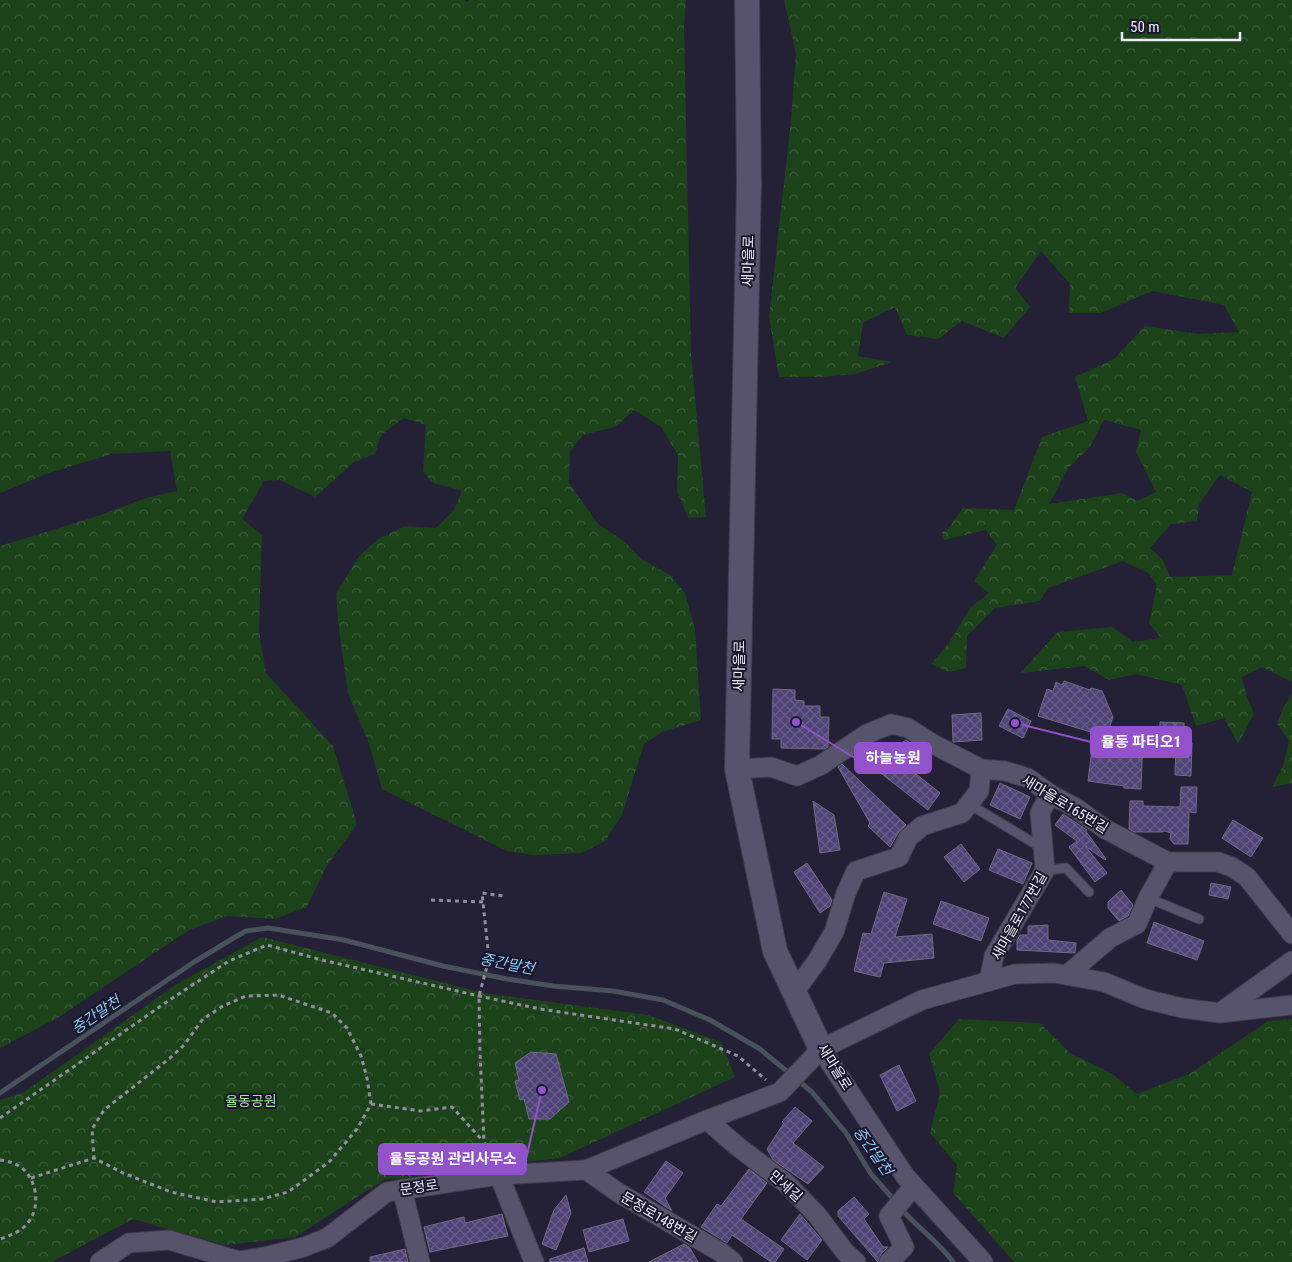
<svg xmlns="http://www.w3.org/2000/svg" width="1292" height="1262" font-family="'Roboto Condensed','Noto Sans KR',sans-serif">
<defs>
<pattern id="forest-crowns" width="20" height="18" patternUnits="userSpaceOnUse" patternTransform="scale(1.25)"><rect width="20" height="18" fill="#1c421a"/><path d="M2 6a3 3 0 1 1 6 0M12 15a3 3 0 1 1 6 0" fill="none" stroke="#3d5d3c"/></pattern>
<pattern id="building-cross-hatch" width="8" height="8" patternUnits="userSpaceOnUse" patternTransform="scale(1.25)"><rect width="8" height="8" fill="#4e4376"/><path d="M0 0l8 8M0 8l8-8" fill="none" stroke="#685e8a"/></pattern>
</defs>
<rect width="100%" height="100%" fill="#242035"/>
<g fill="url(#forest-crowns)" fill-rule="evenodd">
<path d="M0 0H465L466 2 470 0H686L684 27 691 353 706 517 688 518 677 491 678 455 661 427 634 410 615 427 583 435 570 452 569 483 598 524 624 541 641 559 670 575 685 593 695 629 701 720 662 732 644 744 622 815 605 841 582 853 533 855 507 851 382 789 369 744 348 693 338 622 336 594 359 556 378 539 405 526 436 528 454 510 462 491 433 483 423 472 426 425 404 418 381 435 375 454 354 462 315 497 280 480 264 481 242 519 262 535 259 631 266 673 333 746 357 824 326 867 307 907 275 919 227 916 189 930 59 1017 0 1048V546L98 516 146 498 177 491 170 451 112 454 46 474 0 493Z"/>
<path d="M784 0H1292V682L1262 667 1242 677 1247 697 1254 714 1238 744 1224 718 1196 726 1182 685 1136 674 1109 680 1085 666 1020 673 1058 632 1112 627 1133 642 1161 638 1149 623 1157 585 1148 573 1123 561 1048 588 1040 601 995 608 967 636 966 668 948 672 931 664 949 643 970 608 989 593 974 581 997 545 986 530 944 540 942 531 947 530 963 508 1014 510 1042 437 1088 421 1075 377 1114 359 1145 326 1198 334 1239 332 1224 305 1152 291 1101 313H1069L1070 284 1041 251 1015 288 1030 307 1004 338 962 321 938 339 907 335 895 307 863 323 858 356 892 362 855 374 821 377H779L769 316 791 120 796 53ZM1104 420 1141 430 1136 452 1156 492 1137 501 1122 493 1049 504 1069 467 1089 448ZM1220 475 1252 492 1232 575 1170 577 1163 560 1150 548 1171 524 1197 521 1199 504Z"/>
<path d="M1292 693V783L1272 787 1283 766 1289 741 1277 724 1283 708Z"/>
<path d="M262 937 484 993 648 1015 721 1042 735 1077 560 1158 502 1165 460 1177 385 1179 295 1237 225 1245 133 1219 55 1260 54 1262H0V1100L24 1092 177 984Z"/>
<path d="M959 1019 1040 1023 1070 1053 1111 1073 1137 1094 1191 1073 1268 1021 1292 1019V1262H1014L953 1193 957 1165 930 1133 940 1092 929 1054Z"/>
</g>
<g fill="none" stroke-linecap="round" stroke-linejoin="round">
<g stroke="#48515c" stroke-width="5">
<path d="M0 1093 194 962 237 936 246 931 268 928 344 940 443 966 507 979 553 986 613 991 663 1000 710 1020 760 1049 812 1092 846 1133 871 1174 896 1202"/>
<path d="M901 1209C917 1227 939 1242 953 1262"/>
</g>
</g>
<g fill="url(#building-cross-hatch)" stroke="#6f6b83">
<path d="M1064 681 1090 690 1091 688 1102 691 1113 717 1107 734 1143 735 1141 789 1124 788V786L1088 781 1094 733 1038 716 1047 689 1053 691 1056 682 1062 685Z"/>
<path d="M773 689 795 690V700L804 701V706H820V717H829L828 747 825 749 781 748V739H772Z"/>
<path d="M1008 709 1031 721 1023 738 999 726Z"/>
<path d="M981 713 982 740 953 742 952 715Z"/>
<path d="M1160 722 1184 723V743H1192L1191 776 1175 775 1176 744H1159Z"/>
<path d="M906 740 915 746 926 762 912 771 940 793 928 810 869 764Z"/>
<path d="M842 764 906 825 898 833 890 847 868 826 870 823 838 767Z"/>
<path d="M1000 783 1030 797 1020 819 990 805Z"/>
<path d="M1181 787H1197L1196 813 1189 812 1188 844H1174L1170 839 1171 833 1164 831 1162 832H1134L1129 829 1130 801H1143V806L1180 807Z"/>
<path d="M813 801 834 815 840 850 820 853Z"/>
<path d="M1063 814 1087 830H1085L1106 859 1105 860 1085 846 1107 873 1095 882 1069 847 1077 841 1055 825Z"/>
<path d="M1233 820 1263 838 1251 857 1222 838Z"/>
<path d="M961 844 980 869 964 882 944 857Z"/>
<path d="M998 849 1032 863 1023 884 989 870Z"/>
<path d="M807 863 832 900 830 906 820 913 794 872Z"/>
<path d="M1211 883 1231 887 1228 899 1209 895Z"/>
<path d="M1121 890 1133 905 1128 916 1119 921 1108 908V902Z"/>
<path d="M884 892 907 899 895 937 932 934 934 958 884 963 880 977 854 971 863 933 871 934Z"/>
<path d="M941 901 989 918 981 941 933 924Z"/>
<path d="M1154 922 1204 941 1197 960 1147 943Z"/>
<path d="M1048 925V940L1076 943 1075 953 1017 950V940L1020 935H1028V926Z"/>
<path d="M531 1052 556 1054 569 1102 550 1119H529L524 1099 520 1100 515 1081 519 1080 515 1063Z"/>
<path d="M899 1065 916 1101 897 1111 880 1075Z"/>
<path d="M795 1107 812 1121 793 1143 824 1167 808 1184 773 1160 767 1149 784 1123 782 1122Z"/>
<path d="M666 1161 683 1173 665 1198 672 1211 644 1192Z"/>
<path d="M749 1169 767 1183 741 1219 784 1249 775 1262H771L732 1235 727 1243 701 1227 717 1204 721 1206Z"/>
<path d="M566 1195 571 1213 556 1250 542 1244 554 1210Z"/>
<path d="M854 1197 869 1214 864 1219 883 1247H888L881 1254 878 1262 838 1216V1211Z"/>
<path d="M502 1214 508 1236 430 1252 424 1227 464 1217 465 1223Z"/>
<path d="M800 1214 822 1240 807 1260 781 1240Z"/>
<path d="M623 1219 629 1241 589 1252 583 1230Z"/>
<path d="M684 1244 690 1248 698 1262H649Z"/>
<path d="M584 1248 588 1262H550V1259Z"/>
<path d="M405 1249 408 1262H370V1257Z"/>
</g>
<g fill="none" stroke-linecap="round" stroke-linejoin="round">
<defs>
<g id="service">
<path d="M969 804 1042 848"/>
<path d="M1045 870 1066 868 1089 892"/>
<path d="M1148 898 1199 919"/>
</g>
<g id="minor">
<path d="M737 769 771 767 797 776 821 765 867 734 891 724 908 728 933 744 981 769 1005 771 1028 778 1050 794 1076 808 1105 829 1168 862H1218L1232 867 1247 877 1292 934"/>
<path d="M1067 975 1110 938 1137 924 1148 898 1168 862"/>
<path d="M989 981 994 956 1045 870 1040 813 1050 794"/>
<path d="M795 991 817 961 834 932 846 893 856 871 899 857 908 838 922 826 962 813 979 791 981 769"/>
<path d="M1221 1012 1292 961"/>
<path d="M821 1049 905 1176 983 1262"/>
<path d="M707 1120 737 1146 787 1184 817 1215 845 1252 856 1262"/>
<path d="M586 1170 619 1193 722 1253 733 1262"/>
<path d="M499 1175 534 1262"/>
<path d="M402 1189 420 1262"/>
<path d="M100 1262 129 1243 169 1240 239 1261 269 1256 304 1247 327 1238 387 1192 499 1175 586 1170 707 1120 780 1092 821 1049 922 1000 1015 974 1054 973 1104 982 1145 999 1182 1008 1220 1013 1292 1005"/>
<path d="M889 1262 904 1247 889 1216 914 1186"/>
</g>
<path id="tertiary" d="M747 0 749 183 737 769 775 951 821 1049"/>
</defs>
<use href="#service" stroke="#3f3b4d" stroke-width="11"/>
<use href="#minor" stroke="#3f3b4d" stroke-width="21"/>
<use href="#tertiary" stroke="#3f3b4d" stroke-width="26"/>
<g stroke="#908e9f" stroke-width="3" stroke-dasharray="4 4" stroke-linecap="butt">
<path d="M431 900 483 902"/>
<path d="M371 1104 421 1111 452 1107 483 1141"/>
<path d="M0 1118 165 1003 229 961 267 945 322 960 479 996 540 1009 675 1029 738 1056 766 1080"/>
<path d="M0 1160C8 1161 15 1163 22 1168 39 1182 41 1212 24 1227 17 1233 9 1236 0 1239"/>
<path d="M492 1161 484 1142 480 1052 479 996 489 959 482 893 504 896"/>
<path d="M31 1178 94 1158 123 1173 171 1192 217 1202 262 1199 288 1192 329 1162 357 1129 371 1104 367 1078 361 1056 347 1028 332 1013 278 995 246 996 223 1006 203 1019 184 1045 170 1058 104 1110 92 1129 94 1158"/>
</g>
<use href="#service" stroke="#57536b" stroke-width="9"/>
<use href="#minor" stroke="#57536b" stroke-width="19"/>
<use href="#tertiary" stroke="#57536b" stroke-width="24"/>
</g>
<g text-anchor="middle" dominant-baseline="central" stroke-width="4" stroke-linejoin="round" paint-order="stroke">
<g font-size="14" fill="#edecfa" stroke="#1b172b">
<text transform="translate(748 261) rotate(-89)">새마을로</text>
<text transform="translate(739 666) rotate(-89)">새마을로</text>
<text transform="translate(1065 804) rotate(31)">새마을로165번길</text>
<text transform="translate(1019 916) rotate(-61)">새마을로177번길</text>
<text transform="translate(835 1067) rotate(58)">새마을로</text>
<text transform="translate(786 1186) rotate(42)">만세길</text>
<text transform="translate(419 1187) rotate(-8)">문정로</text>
<text transform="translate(659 1217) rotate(30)">문정로148번길</text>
</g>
<g font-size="14" fill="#a4e49f" stroke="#1b172b">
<text x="251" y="1101">율동공원</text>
</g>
<g font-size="15" font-style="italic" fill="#89c7f5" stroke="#1b172b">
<text transform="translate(507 964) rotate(11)">중간말천</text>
<text transform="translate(96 1015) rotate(-34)">중간말천</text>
<text transform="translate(873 1151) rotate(55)">중간말천</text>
</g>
</g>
<path fill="none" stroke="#9252cb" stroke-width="2" d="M1015 723L1091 742M796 722L855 758M542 1090L526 1159"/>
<g fill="#9252cb" stroke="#1b172b" stroke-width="2">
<circle cx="1015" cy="723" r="5"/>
<circle cx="796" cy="722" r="5"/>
<circle cx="542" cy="1090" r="5"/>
</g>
<g fill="#9252cb" stroke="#9252cb" stroke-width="2">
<rect x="1091" y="727" width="100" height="30" rx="5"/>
<rect x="855" y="743" width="76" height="30" rx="5"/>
<rect x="379" y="1144" width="147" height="30" rx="5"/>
</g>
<g font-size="15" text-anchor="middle" font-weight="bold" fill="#fff">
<text x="1141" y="747">율동 파티오1</text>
<text x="893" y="763">하늘농원</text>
<text x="453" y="1164">율동공원 관리사무소</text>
</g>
<path d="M1122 32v8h118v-8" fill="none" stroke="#edecfa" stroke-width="2.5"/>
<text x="1130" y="32" font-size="15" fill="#edecfa" stroke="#1b172b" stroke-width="4" paint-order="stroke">50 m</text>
</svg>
